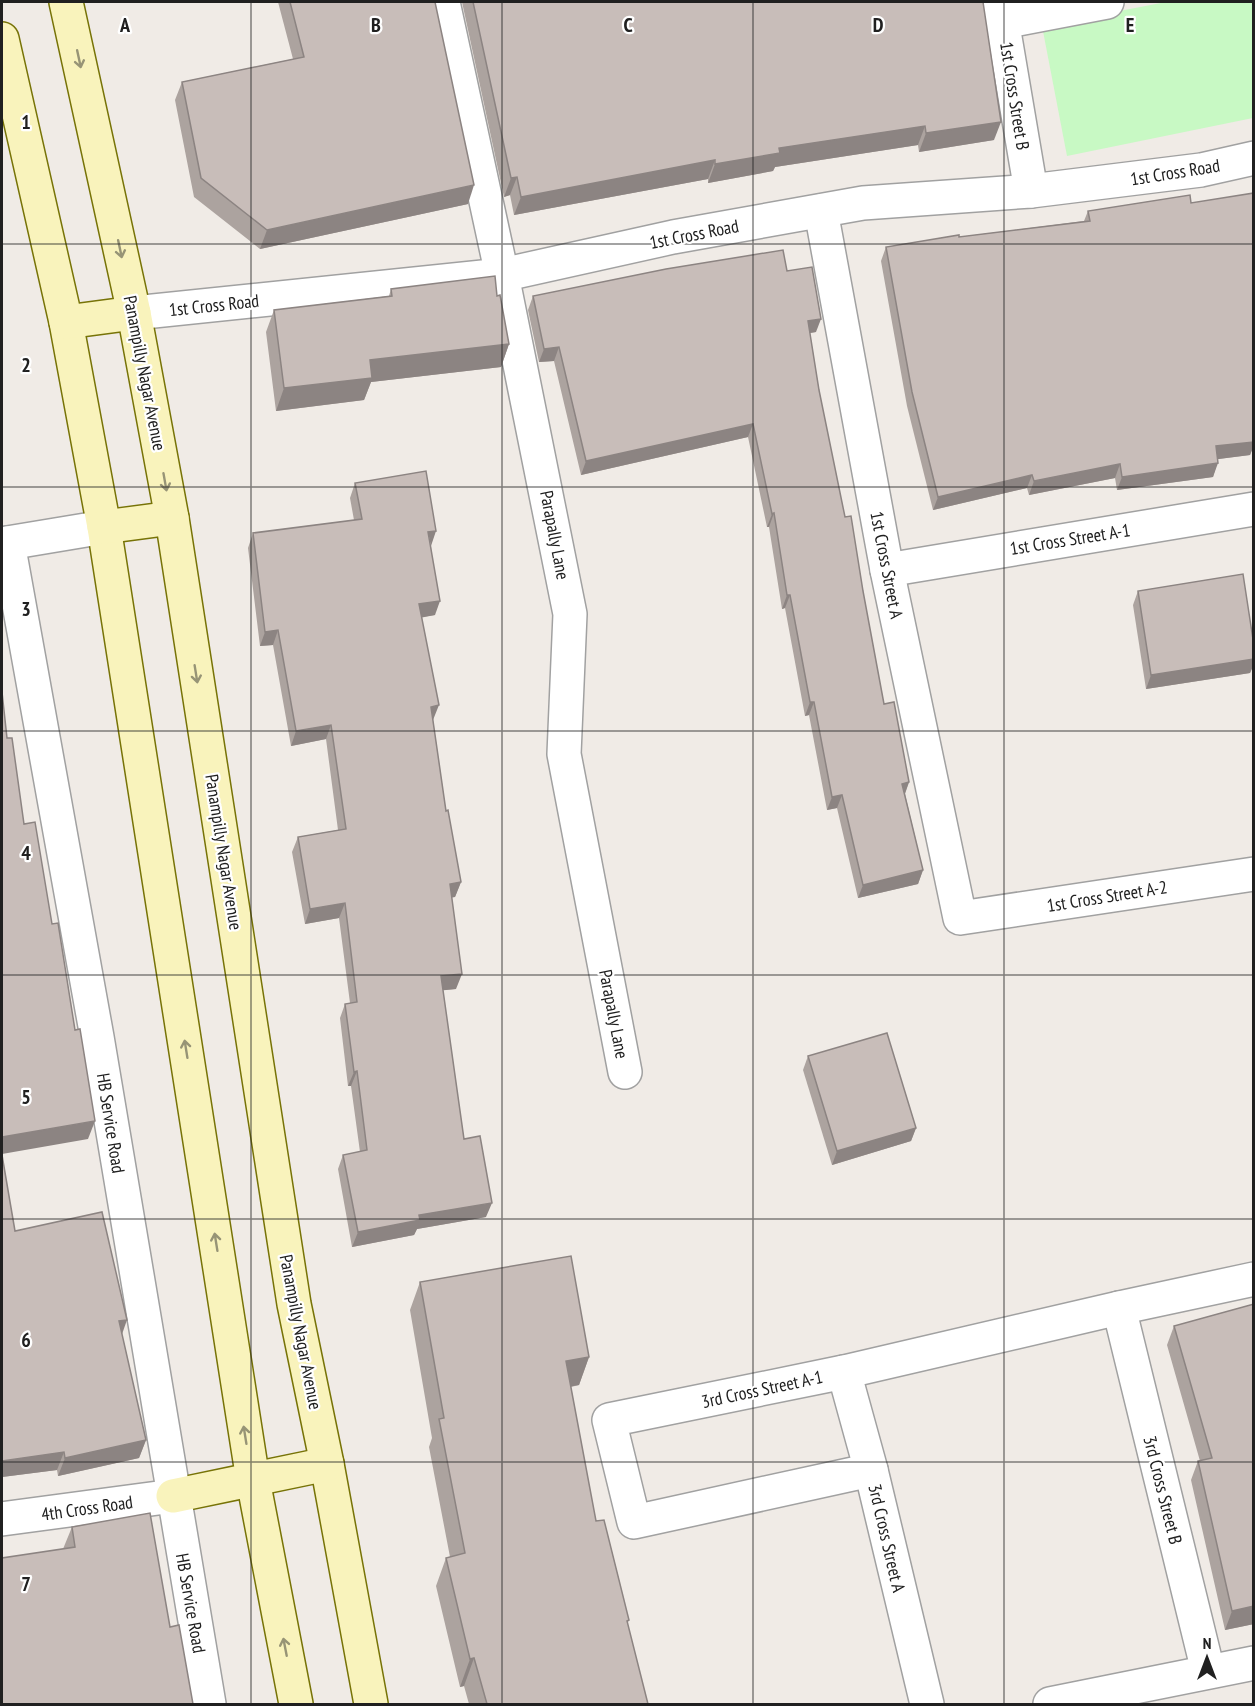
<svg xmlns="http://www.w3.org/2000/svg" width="1255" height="1706" font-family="'PT Sans Narrow',sans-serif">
<rect width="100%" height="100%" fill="#f0ebe6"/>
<path fill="#c8f9c4" d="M1166 2H1253V118L1067 156 1042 26Z"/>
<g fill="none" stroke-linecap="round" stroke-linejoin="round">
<defs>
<g id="street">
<path d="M443 2 502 275 570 614 564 754 625 1072"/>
<path d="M999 2 1031 191"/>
<path d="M1003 22 1107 2"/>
<path d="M821 211 887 570 960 918 1254 874"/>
<path d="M134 313 502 275 673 237 863 203 1031 191 1201 170 1254 158"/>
<path d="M8 543 97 1037 209 1704"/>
<path d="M2 544 104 527"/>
<path d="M887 570 1254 509"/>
<path d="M1119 1308 1208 1671"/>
<path d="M844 1372 871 1470 927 1704"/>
<path d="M871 1470 634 1522 609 1420 844 1372 1119 1308 1254 1279"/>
<path d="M2 1519 173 1496"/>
<path d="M1050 1704 1254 1663"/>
</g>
<g id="secondary">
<path d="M66 2 134 313 172 518 294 1304 327 1464 371 1704"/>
<path d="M2 39 66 322 104 527 253 1480 296 1704"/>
<path d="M66 322 134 313"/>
<path d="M104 527 172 518"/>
<path d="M173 1496 327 1464"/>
</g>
</defs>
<use href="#street" stroke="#a1a1a1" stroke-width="36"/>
<use href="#secondary" stroke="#777307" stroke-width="36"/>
<use href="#street" stroke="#fff" stroke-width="33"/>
<use href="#secondary" stroke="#f9f3bc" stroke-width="33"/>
</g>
<g fill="#aca39f">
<path d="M278 2H435L468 204 260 249 194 197 175 100 182 82 293 59Z"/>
<path d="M462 2H983L994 140 919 152 918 145 775 167 773 171 708 183V179L514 215 510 195 504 197Z"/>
<path d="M1191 203 1252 450 1250 455 1218 459 1213 477 1117 490 1115 478 1029 495 1027 488 933 510 907 406 881 261 886 247 959 237 1084 221 1088 211Z"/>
<path d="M787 271 816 332 810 333 819 390 845 517 863 591 884 704 909 782 905 794 923 870 918 884 858 898 837 808 827 810 809 715 805 716 785 608 782 609 769 527H767L748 437 581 475 554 361 539 362 528 310 533 296Z"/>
<path d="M391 289 497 296 509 344 501 367 371 382 364 400 276 411 266 332 274 310 389 296Z"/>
<path d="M355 483 431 546 435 615 422 617 433 720 446 811 461 882 455 897H452L456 989 443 990 464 1139 486 1217 417 1229 414 1235 352 1247 338 1169 343 1155 360 1152 351 1086H348L340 1018 345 1004 350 1003 339 918 305 924 292 852 298 837 338 830 326 739 291 746 273 645 260 646 248 548 253 533 354 520 350 498Z"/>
<path d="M1138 591 1254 646V664L1250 673 1146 689 1133 605Z"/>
<path d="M808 1056 916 1128 911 1141 832 1165 803 1070Z"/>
<path d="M2 1155 15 1231 122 1334 146 1440 139 1458 58 1476 57 1470 2 1477Z"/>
<path d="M420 1282 589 1357 579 1385 571 1387 596 1521 629 1620 627 1624 648 1704H469L464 1686 460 1687 436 1586 446 1558 450 1557 429 1447 432 1438 410 1310Z"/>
<path d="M1254 1304V1624L1225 1630 1191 1480 1198 1461H1200L1167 1345 1174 1326Z"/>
<path d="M72 1527 170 1627 63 1549Z"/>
</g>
<g fill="#8c8482">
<path d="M1001 122 994 140 919 152 926 133Z"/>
<path d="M925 126 918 145 775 167 773 171 708 183 715 164 779 148Z"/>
<path d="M715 160 708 179 514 215 521 197Z"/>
<path d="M517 177 510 195 504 197 511 178Z"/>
<path d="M474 185 468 204 260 249 267 230Z"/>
<path d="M821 319 816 332 803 334 808 321Z"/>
<path d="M509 344 501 367 371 382 364 400 276 411 284 388 370 360Z"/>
<path d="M559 347 554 361 539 362 544 349Z"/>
<path d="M753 424 748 437 581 475 586 461Z"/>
<path d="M1254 442V450H1252L1250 455 1211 460 1216 446Z"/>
<path d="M1218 463 1213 477 1117 490 1122 477Z"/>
<path d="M1120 464 1115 478 1029 495 1034 481Z"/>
<path d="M1032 475 1027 488 933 510 938 497Z"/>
<path d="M774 513 769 527H767L772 514Z"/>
<path d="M436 531 431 546 428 532Z"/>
<path d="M787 595H790L785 608 782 609Z"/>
<path d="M440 601 435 615 414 619 419 604Z"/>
<path d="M278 630 273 645 260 646 265 632Z"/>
<path d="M1254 659V664L1250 673 1146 689 1151 675Z"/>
<path d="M810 702H814L809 715 805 716Z"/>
<path d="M439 705 433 720 431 707Z"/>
<path d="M331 725 326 739 291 746 296 731Z"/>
<path d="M909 782 904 796 902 784Z"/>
<path d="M842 795 837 808 827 810 832 797Z"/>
<path d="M923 870 918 884 858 898 863 885Z"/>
<path d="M461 882 455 897 445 899 450 884Z"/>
<path d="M345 903 339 918 305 924 310 909Z"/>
<path d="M462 974 456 989 436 991 441 976Z"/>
<path d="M357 1071 351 1086H348L354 1072Z"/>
<path d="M95 1121 88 1139 2 1154V1137Z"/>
<path d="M916 1128 911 1141 832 1165 837 1151Z"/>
<path d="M492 1203 486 1217 417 1229 414 1235 352 1247 358 1232 419 1215Z"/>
<path d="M127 1320 121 1337 119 1321Z"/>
<path d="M589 1357 579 1385 556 1389 566 1361Z"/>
<path d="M146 1440 139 1458 58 1476 65 1458Z"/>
<path d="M64 1452 57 1470 2 1477V1461Z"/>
<path d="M1254 1606V1624L1225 1630 1232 1611Z"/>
<path d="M474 1658 464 1686 460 1687 470 1659Z"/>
</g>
<g fill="#c8bdb9" stroke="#8c8482" stroke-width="1.5">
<path d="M290 2H435L474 185 267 230 201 178 182 82 304 57Z"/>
<path d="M473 2H983L1001 122 926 133 925 126 779 148 780 153 715 164V160L521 197 517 177 511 178Z"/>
<path d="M1254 193V442L1216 446 1218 463 1122 477 1120 464 1034 481 1032 475 938 497 912 392 886 247 959 235V237L1090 221 1088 211 1190 195 1191 203Z"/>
<path d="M783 250 787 271 812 267 821 319 808 321 819 390 845 517 851 516 863 591 884 704 894 702 909 782 902 784 923 870 863 885 842 795 832 797 814 702H810L790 595H787L774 513 772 514 753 424 586 461 559 347 544 349 533 296 666 269Z"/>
<path d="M495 276 497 296 500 295 509 344 370 360 372 378 284 388 274 310 392 296 391 289Z"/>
<path d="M426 471 436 531 428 532 440 601 419 604 439 705 431 707 446 811 448 810 461 882 450 884 462 974 441 976 464 1139 480 1136 492 1203 419 1215 420 1220 358 1232 343 1155 367 1150 357 1071 354 1072 345 1004 357 1002 345 903 310 909 298 837 346 829 331 725 296 731 278 630 265 632 253 533 362 519 355 483Z"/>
<path d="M1243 574 1254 646V659L1151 675 1138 591Z"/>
<path d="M2 692 7 738H12L24 824 35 822 52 924 58 923 75 1030 80 1029 95 1121 2 1137Z"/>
<path d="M887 1033 916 1128 837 1151 808 1056Z"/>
<path d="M2 1155 15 1231 102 1212 127 1320 119 1321 146 1440 65 1458 64 1452 2 1461Z"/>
<path d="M571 1256 589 1357 566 1361 596 1521 604 1520 629 1620 627 1621 648 1704H487L474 1658 470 1659 446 1558 465 1553 439 1419 444 1418 420 1282Z"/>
<path d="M1254 1304V1606L1232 1611 1198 1461 1212 1458 1174 1326Z"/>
<path d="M150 1513 170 1627 179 1625 193 1704H2V1558L75 1547 72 1527Z"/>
</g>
<defs><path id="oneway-shaft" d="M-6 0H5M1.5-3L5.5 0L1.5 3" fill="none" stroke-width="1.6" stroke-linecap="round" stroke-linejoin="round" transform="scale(1.5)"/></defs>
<g stroke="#979476">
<use href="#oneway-shaft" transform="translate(79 59) rotate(78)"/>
<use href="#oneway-shaft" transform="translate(120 249) rotate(78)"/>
<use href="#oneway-shaft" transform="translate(165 482) rotate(80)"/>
<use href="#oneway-shaft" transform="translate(196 674) rotate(81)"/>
<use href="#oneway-shaft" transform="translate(186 1049) rotate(-99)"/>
<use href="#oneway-shaft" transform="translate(216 1242) rotate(-99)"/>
<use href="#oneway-shaft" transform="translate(245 1435) rotate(-99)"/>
<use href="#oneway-shaft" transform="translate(285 1647) rotate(-101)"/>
</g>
<path fill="none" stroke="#202020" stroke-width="1.5" stroke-opacity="0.55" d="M251 2V1704M502 2V1704M753 2V1704M1004 2V1704M2 244H1254M2 487H1254M2 731H1254M2 975H1254M2 1219H1254M2 1462H1254"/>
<g text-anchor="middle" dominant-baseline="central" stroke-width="4.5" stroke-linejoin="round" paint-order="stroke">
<g font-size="18" fill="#202020" stroke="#fff">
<text transform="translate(1015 96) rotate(81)">1st Cross Street B</text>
<text transform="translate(1175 172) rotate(-9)">1st Cross Road</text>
<text transform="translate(694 234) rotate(-11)">1st Cross Road</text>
<text transform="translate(214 305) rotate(-6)">1st Cross Road</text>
<text transform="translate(145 373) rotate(79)">Panampilly Nagar Avenue</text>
<text transform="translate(555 535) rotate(79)">Parapally Lane</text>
<text transform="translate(1070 539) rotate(-9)">1st Cross Street A-1</text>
<text transform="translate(887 565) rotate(79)">1st Cross Street A</text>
<text transform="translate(224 852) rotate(81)">Panampilly Nagar Avenue</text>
<text transform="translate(1107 896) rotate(-9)">1st Cross Street A-2</text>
<text transform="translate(614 1014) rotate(79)">Parapally Lane</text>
<text transform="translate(111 1123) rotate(81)">HB Service Road</text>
<text transform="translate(301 1332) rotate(79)">Panampilly Nagar Avenue</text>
<text transform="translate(762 1389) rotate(-12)">3rd Cross Street A-1</text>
<text transform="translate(1163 1490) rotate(76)">3rd Cross Street B</text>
<text transform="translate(87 1508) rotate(-8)">4th Cross Road</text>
<text transform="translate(887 1538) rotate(77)">3rd Cross Street A</text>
<text transform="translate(191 1603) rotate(80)">HB Service Road</text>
</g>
</g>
<g font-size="20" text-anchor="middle" font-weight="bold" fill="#202020" stroke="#fff" stroke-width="4.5" stroke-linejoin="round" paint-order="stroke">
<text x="125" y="32">A</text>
<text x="376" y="32">B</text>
<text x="628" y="32">C</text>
<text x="878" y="32">D</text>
<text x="1130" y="32">E</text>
<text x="26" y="129">1</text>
<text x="26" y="372">2</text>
<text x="26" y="616">3</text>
<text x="26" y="860">4</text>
<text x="26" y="1104">5</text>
<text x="26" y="1347">6</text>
<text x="26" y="1591">7</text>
</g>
<rect width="1255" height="1706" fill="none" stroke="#202020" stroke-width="6"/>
<g transform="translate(1207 1658)" stroke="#ffffff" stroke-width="4.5" paint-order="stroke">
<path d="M0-4.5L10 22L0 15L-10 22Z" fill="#202020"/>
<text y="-9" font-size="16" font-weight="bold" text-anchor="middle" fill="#202020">N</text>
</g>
</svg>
